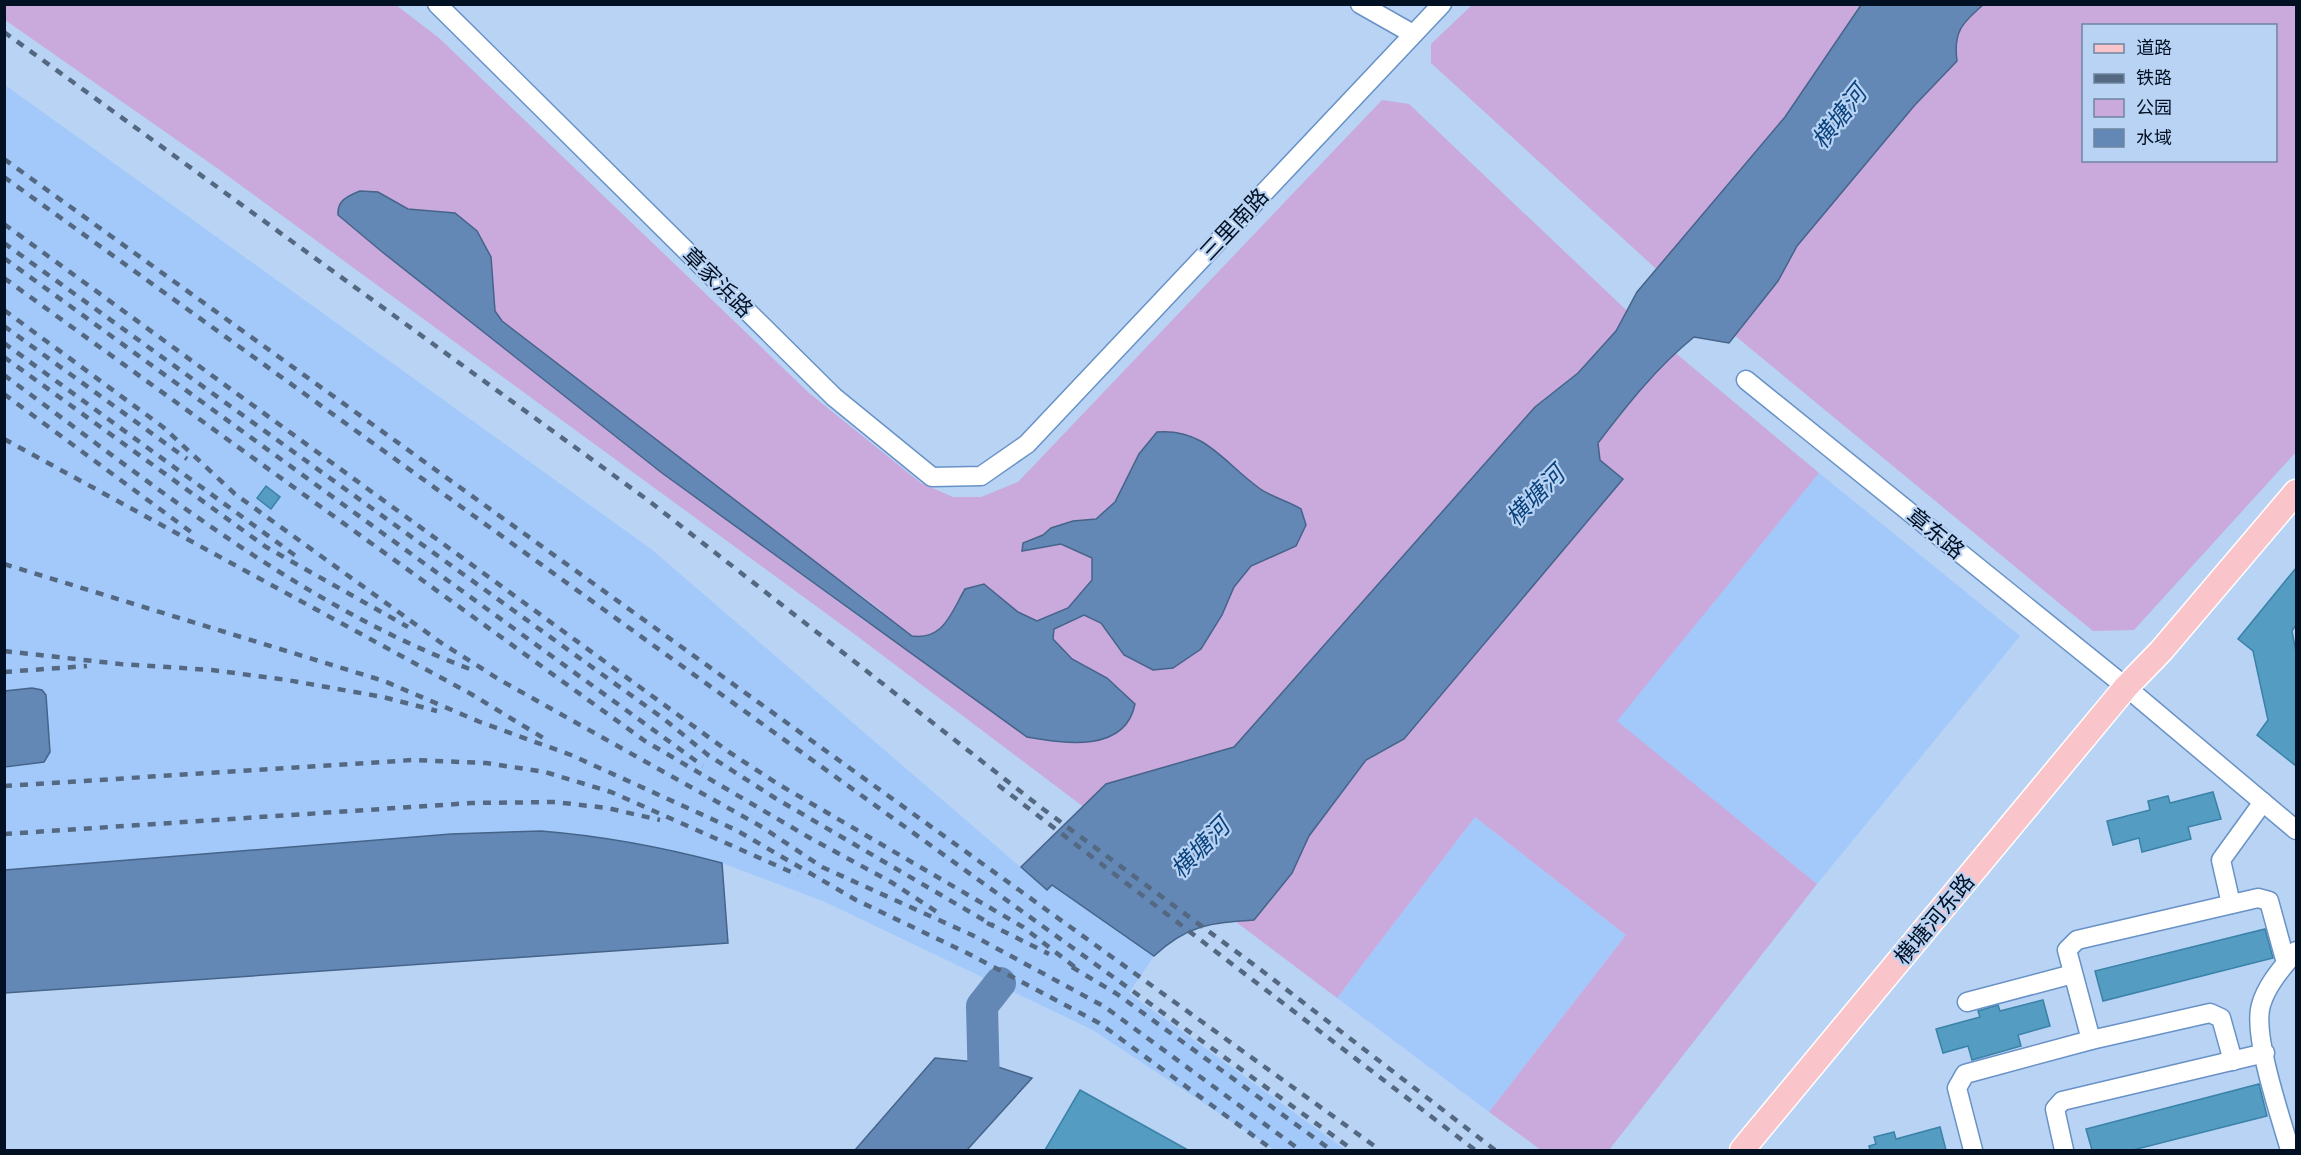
<svg xmlns="http://www.w3.org/2000/svg" width="2301" height="1155" font-family="'PT Sans Narrow','Noto Sans SC',sans-serif">
<rect width="100%" height="100%" fill="#b8d3f4"/>
<g fill="#a2c9fa">
<path d="M5 85 651 549 1047 890 1051 884 1154 956 1129 993 1346 1150H1275L1091 1029 823 901 722 863 5 915Z"/>
<path d="M1819 473 2020 636 1817 884 1616 721Z"/>
<path d="M1475 817 1626 935 1489 1112 1337 998Z"/>
</g>
<g fill="#caa9dc" fill-rule="evenodd">
<path d="M5 4 396 5 439 38 809 393 921 483 953 497H981L1018 482 1382 100 1409 104 1642 325 1819 473 1617 721 1817 884 1609 1150H1541L1489 1112 1626 935 1475 817 1337 998 857 636 217 168 5 20ZM360 191 378 192 408 209 494 289V311L502 321 693 470 882 611 869 624 662 473 381 251 344 198Z"/>
<path d="M1472 5H2296V452L2134 630 2093 631 1676 287 1431 63V44ZM2084 26H2276V160H2084Z"/>
</g>
<g fill="#6388b6" stroke="#46648a" stroke-width="1.5">
<path d="M1861 5H1983C1962 23 1953 32 1957 61L1914 106 1797 246 1778 281 1729 343 1694 337C1657 367 1627 405 1598 443L1600 460 1623 479 1404 739 1366 760 1309 836 1292 873 1254 920C1210 923 1187 925 1154 956L1052 885 1047 890 1021 867 1106 784 1234 747 1535 407 1578 373 1616 331 1637 292 1785 117Z"/>
<path d="M360 191 378 192 408 209 455 213 477 231 491 257 495 311 502 321 912 636C944 640 951 613 965 589L984 584 1018 612 1037 621 1068 608 1092 580V558L1061 544 1022 551 1023 543 1043 535 1051 528 1073 521 1096 519 1115 502 1139 454 1157 432C1205 428 1224 463 1259 488 1269 496 1288 501 1301 509L1306 525 1296 546 1251 566 1234 587 1222 615 1201 649 1173 668 1153 670 1124 655 1101 623 1084 615 1054 629 1053 639 1072 659 1107 678 1135 704C1125 754 1063 743 1027 737L662 473 381 251 338 215C337 200 348 196 360 191Z"/>
<path d="M32 688 42 690 46 695 50 752 44 762 5 767V691Z"/>
<path d="M541 831C603 836 662 847 722 863L728 943 5 993V870L451 834Z"/>
<path d="M935 1058 986 1063 1032 1078 967 1150H855Z"/>
</g>
<g fill="none" stroke-linecap="round" stroke-linejoin="round">
<path stroke="#6388b6" stroke-width="32" d="M926 1150 984 1088 982 1006 1000 983"/>
</g>
<g fill="#559cc2" stroke="#3a82a7" stroke-width="1.5">
<path d="M266 486 280 497 271 509 257 498Z"/>
<path d="M2296 568V625L2292 631 2296 652V766L2257 735 2268 720 2253 651 2238 639Z"/>
<path d="M2213 792 2221 819 2188 827 2191 839 2142 852 2139 838 2113 845 2107 821 2150 810 2148 801 2168 796 2170 803Z"/>
<path d="M2265 929 2273 958 2103 1001 2095 971Z"/>
<path d="M2043 1000 2050 1026 2018 1035 2021 1046 1972 1060 1968 1046 1943 1053 1936 1029 1980 1017 1978 1011 1998 1005 2000 1011Z"/>
<path d="M2259 1084 2267 1116 2133 1150H2092L2086 1129Z"/>
<path d="M1080 1090 1188 1150H1045Z"/>
<path d="M1940 1127 1946 1150H1870L1869 1146 1876 1144 1874 1137 1894 1132 1896 1139Z"/>
</g>
<g fill="none" stroke-linecap="round" stroke-linejoin="round">
<defs>
<g id="minor">
<path d="M437 4 834 397 932 477 981 476 1027 444 1442 4"/>
<path d="M1360 4 1413 34"/>
<path d="M1746 380 2126 687 2296 830"/>
<path d="M2231 904 2221 860 2263 802"/>
<path d="M1967 1002 2073 974"/>
<path d="M2091 1040 2067 950 2077 940 2258 898 2269 901 2286 963"/>
<path d="M1973 1150 1957 1088 1965 1074 2091 1040 2210 1013 2221 1018 2233 1061"/>
<path d="M2064 1150 2055 1109 2062 1101 2265 1053"/>
<path d="M2290 1150C2281 1118 2252 1035 2261 1005 2267 984 2283 967 2296 951"/>
</g>
<path id="major" d="M1742 1150 2126 687 2161 651 2296 492"/>
</defs>
<use href="#minor" stroke="#6892c6" stroke-width="21"/>
<use href="#major" stroke="#fff" stroke-width="27"/>
<use href="#minor" stroke="#fff" stroke-width="18"/>
<use href="#major" stroke="#fac5ca" stroke-width="24"/>
<g stroke="#546881" stroke-width="4.5" stroke-dasharray="8 8" stroke-linecap="butt">
<path d="M4 32 649 501 1043 809 1261 970 1495 1150"/>
<path d="M4 159 1380 1150"/>
<path d="M4 177 1353 1150"/>
<path d="M4 224 729 752 778 784 1023 927 1080 971"/>
<path d="M4 243 664 719 708 755 775 798 994 926"/>
<path d="M4 258 703 766"/>
<path d="M4 278 645 741 810 838 891 882 937 912"/>
<path d="M4 310 163 427 235 494 440 642 500 680 762 827 822 867 972 935 1105 1007 1300 1150"/>
<path d="M4 326 187 459"/>
<path d="M4 343 300 559"/>
<path d="M4 357 266 547 408 627"/>
<path d="M4 375C154 485 299 605 475 671"/>
<path d="M4 394 195 535"/>
<path d="M4 439 471 694 545 739"/>
<path d="M4 564 384 681 480 722 571 755 736 830 856 900 967 953 1099 1023 1273 1150"/>
<path d="M4 651 120 664 212 670 287 680 383 697 437 711"/>
<path d="M4 672 87 666"/>
<path d="M998 785 1475 1150"/>
<path d="M4 786 413 760 486 763 545 772 611 792 798 875"/>
<path d="M4 834 472 803 555 802 607 808 660 820"/>
<path d="M987 923 1049 954"/>
<path d="M1072 967 1117 994 1331 1150"/>
</g>
</g>
<g text-anchor="middle" dominant-baseline="central" stroke-width="4.5" stroke-linejoin="round" paint-order="stroke">
<g font-size="22" fill="#021023" stroke="#b8d3f4">
<text transform="translate(1234 224) rotate(-47)">三里南路</text>
<text transform="translate(718 282) rotate(45)">章家浜路</text>
<text transform="translate(1936 533) rotate(39)">章东路</text>
<text transform="translate(1934 919) rotate(-50)">横塘河东路</text>
</g>
<g font-size="24" font-style="italic" fill="#0b427b" stroke="#b8d3f4">
<text transform="translate(1839 117) rotate(-52)">横塘河</text>
<text transform="translate(1535 496) rotate(-46)">横塘河</text>
<text transform="translate(1200 848) rotate(-46)">横塘河</text>
</g>
</g>
<rect width="2301" height="1155" fill="none" stroke="#021023" stroke-width="12"/>
<rect x="2082" y="24" width="195" height="138" fill="#b8d3f4" stroke="#6f85a0" stroke-width="1.5"/>
<rect x="2094" y="44" width="30" height="9" fill="#fac5ca" stroke="#6f85a0" stroke-width="1.5"/>
<text x="2136" y="54" font-size="18" fill="#021023">道路</text>
<rect x="2094" y="74" width="30" height="9" fill="#546881" stroke="#6f85a0" stroke-width="1.5"/>
<text x="2136" y="84" font-size="18" fill="#021023">铁路</text>
<rect x="2094" y="99" width="30" height="18" fill="#caa9dc" stroke="#6f85a0" stroke-width="1.5"/>
<text x="2136" y="114" font-size="18" fill="#021023">公园</text>
<rect x="2094" y="129" width="30" height="18" fill="#6388b6" stroke="#6f85a0" stroke-width="1.5"/>
<text x="2136" y="144" font-size="18" fill="#021023">水域</text>
</svg>
